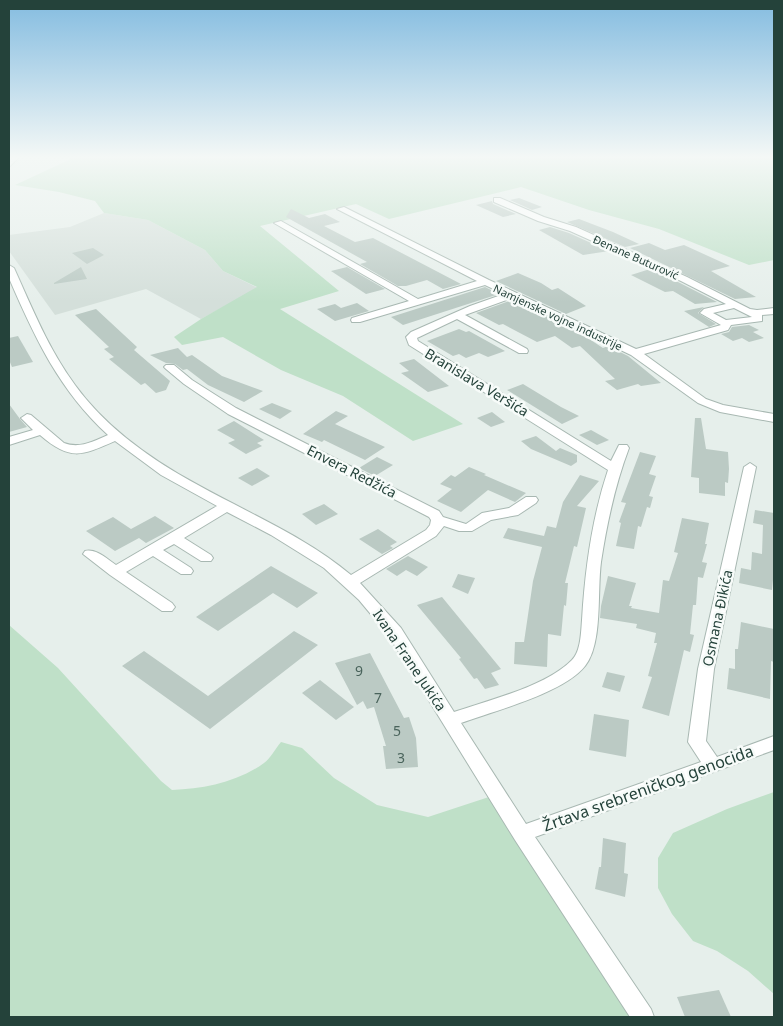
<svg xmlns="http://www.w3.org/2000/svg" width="783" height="1026" font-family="'Noto Sans',sans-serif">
<rect width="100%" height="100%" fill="#e6efeb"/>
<path fill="#d4dfda" d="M104 213 148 220 205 250 223 271 258 288 201 319 146 289 55 315 9 251V235L70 227Z"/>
<g fill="#bfe0c8">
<path d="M73 158H774V260L749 265 659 229 589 210 521 187 389 219 356 204 260 226 339 291 280 309 463 424 413 441 343 396 281 370 223 337 182 345 174 337 201 319 257 287 223 271 205 250 148 220 104 213 95 201 59 192 15 185Z"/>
<path d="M9 625 58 668 161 781 172 790C203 789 238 782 264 763 270 759 275 749 281 742L302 748 334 778 377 805 428 817 498 794 522 834 643 1017H9Z"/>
<path d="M774 792V994L748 971 717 951 693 941 672 914 658 888V858L673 833 727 809Z"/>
</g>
<g fill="#bbcac4">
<path d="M519 198 542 207 532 210 510 200Z"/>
<path d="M492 201 493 204 516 214 503 217 476 205Z"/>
<path d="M291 209 309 218 325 214 340 222 324 226 355 242 373 238 461 284 443 289 427 280 406 286H398L360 264 367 262 286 217Z"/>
<path d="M579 219 613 232 639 244 625 247 567 222Z"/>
<path d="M550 227 569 233 609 251 583 255 539 230Z"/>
<path d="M649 243 665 250 684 245 730 266 711 271 756 297 735 299 630 248Z"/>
<path d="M93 248 104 255 87 264 72 253Z"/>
<path d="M81 267 87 279 54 284V283Z"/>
<path d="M347 267 385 289 366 294 331 271Z"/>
<path d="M650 269 680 283 717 302 695 304 673 291 665 292 631 275Z"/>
<path d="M518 273 541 283 552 290 558 288 586 306 566 314 496 281Z"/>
<path d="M485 287 499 294 403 325 391 317Z"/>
<path d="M512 300 552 319 549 320 580 333 603 348 608 346 628 356 661 383 641 386 638 384 617 390 605 381 615 379 580 346 572 348 555 336 537 342 503 324 499 325 476 313Z"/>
<path d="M357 303 369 311 335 321 317 309 335 304 341 308Z"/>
<path d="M714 305 704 307 698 313 716 324 709 327 684 311Z"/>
<path d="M96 309 137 347 134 350 170 381 166 390 156 393 145 383 141 385 109 359 114 357 104 349 109 347 75 315Z"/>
<path d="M749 325 759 330 753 332 764 338 749 342 742 338 733 341 721 334 729 332 732 327Z"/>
<path d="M459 329 466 332 469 331 505 351 488 357 479 353 466 358 459 354 453 356 427 341Z"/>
<path d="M18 336 33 362 12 367 9 360V338Z"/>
<path d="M178 348 187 357 192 355 222 376 263 391 244 402 208 385 187 369 183 370 175 364 166 363 150 355Z"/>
<path d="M414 359 449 386 428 392 401 373 409 371 399 363Z"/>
<path d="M523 384 561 407 579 416 562 424 507 390Z"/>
<path d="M272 403 292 411 280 419 259 409Z"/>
<path d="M9 404 20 419 27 427 9 432Z"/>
<path d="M336 411 348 416 335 424 385 447 365 460 324 440 322 442 303 434Z"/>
<path d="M492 412 505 422 491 427 477 418Z"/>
<path d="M695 418H701L706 449 728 452 729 469 728 483 725 482V496L699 493V478L691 477Z"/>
<path d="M234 421 264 440 257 443 262 446 246 454 228 443 235 440 217 430Z"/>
<path d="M591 430 609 440 597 445 579 435Z"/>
<path d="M536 436 556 451 560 448 577 455V462L571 466 531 449 521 441Z"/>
<path d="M640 452 656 456 649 474 656 476 649 496 653 497 650 508 647 507 641 527 638 526 634 549 616 546 621 523 619 522 626 503 621 502Z"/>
<path d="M377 457 393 465 375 476 359 468Z"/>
<path d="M469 467 486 474 484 475 526 493 515 502 488 490 461 512 437 501 452 489 440 484 451 475 455 477Z"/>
<path d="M257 468 270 476 252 486 238 478Z"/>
<path d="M580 475 599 481 577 506 586 508 577 547 574 546 565 583H568L566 606 564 605 561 636 548 634 547 667 514 664 515 642H524L533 581 542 547 503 538 508 528 544 536 547 526 556 528 563 502Z"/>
<path d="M324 504 338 514 316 525 302 514Z"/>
<path d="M755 510 774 513V569L772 590 739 583 741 568 751 570 752 552 762 554 763 525 753 523Z"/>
<path d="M155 516 174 528 146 543 139 538 115 551 86 531 113 517 131 529Z"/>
<path d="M682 518 709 523 705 544H707L702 562 707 563 703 578 698 577 696 605H693L690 634 694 635 690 652 684 650 669 716 642 708 652 677 648 676 657 643H654L656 633 636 628 637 624 600 618 601 606 608 576 636 583 629 606H632L631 608 659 613 663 580 669 581 678 553 674 552Z"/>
<path d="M378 529 397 542 390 546 393 548 382 554 359 539Z"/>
<path d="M408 556 428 567 417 576 406 570 397 576 386 569Z"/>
<path d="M271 566 318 593 297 608 273 593 218 631 196 617Z"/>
<path d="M458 574 475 578 468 594 452 587Z"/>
<path d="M442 597 501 669 491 673 499 685 485 689 477 678 474 679 459 659 461 658 417 605Z"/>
<path d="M741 622 774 629V662L771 661 770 699 727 689 729 668 735 669V649H738Z"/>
<path d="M294 631 318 645 210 729 122 666 144 651 208 696Z"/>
<path d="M370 653 404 718 409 717 416 738 418 767 386 769 383 746H386L374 707 367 709 363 701 357 705 335 663Z"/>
<path d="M607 672 625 676 620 692 602 687Z"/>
<path d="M320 680 354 707 336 720 302 693Z"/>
<path d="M594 714 629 720 626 757 589 750Z"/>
<path d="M603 838 626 843 624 873 628 874 625 897 595 889 599 867H601Z"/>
<path d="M719 990 731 1017H685L677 997Z"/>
</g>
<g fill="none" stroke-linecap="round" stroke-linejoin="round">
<defs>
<g id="minor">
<path d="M10 158H18L9 167Z"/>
<path d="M494 198H500L544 217 576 227 687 277 750 309 757 310 774 308V314L762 315V321L731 325 728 330 644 354 706 399 723 405 774 414V422L720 412 698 403 631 355 512 298 465 315 527 349 528 351 527 353H519L457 319 417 338 418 341 611 461 619 445H627L629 448C615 485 607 523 601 562 597 591 603 644 585 666 564 693 494 711 461 723L526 824 701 762 688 742 698 669 744 467 750 463 756 467 714 669 706 741 717 757 774 736V750L535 837 651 1009 654 1017H630L515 840 389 636 359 600 324 568 271 535 227 512 184 538 211 555 213 558 211 561H201L174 544 163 550 191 568 193 571 191 574H181L153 556 126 572 172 603 175 607 172 611H162L110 575 83 554 85 551C96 548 107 559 116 565L217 506 161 475 115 441C81 456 70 461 40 435L9 445V437L33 430 21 418 27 414 31 415 64 443C80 449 94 441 108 435 59 390 35 338 9 278V265L14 268C32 308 49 350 75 385 106 428 152 460 198 485 250 514 306 537 351 575L426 530 430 525 431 520 429 517 228 414 184 384 166 369 164 367 166 365H174L192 380 236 408 439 511 443 517 466 524 482 513 509 508 526 497H536L538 500 536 503 518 515 491 520 472 531H459L444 526 436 536 360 583 401 628 454 712C489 700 547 686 572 660 581 651 581 632 582 620 585 569 592 518 608 470L409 345 406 337 411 332 470 306 504 294 485 285 360 322H352L351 320 352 318 409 301 274 223 281 221 418 299 477 281 337 209 344 207 489 280 636 349 721 325 700 313 704 309 726 304 681 281 570 231 538 221 494 202ZM734 308 752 317 726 320 713 313Z"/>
</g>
</defs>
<use href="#minor" stroke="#a8b8b2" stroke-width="2"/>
<use href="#minor" fill="#fff" fill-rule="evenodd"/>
</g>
<linearGradient id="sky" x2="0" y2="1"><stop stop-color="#84bce0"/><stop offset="0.52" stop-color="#f4f8f6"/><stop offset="1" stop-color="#f4f8f6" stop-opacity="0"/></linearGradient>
<rect width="783" height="302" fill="url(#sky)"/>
<g text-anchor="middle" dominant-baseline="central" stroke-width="5" stroke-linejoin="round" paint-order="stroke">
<g font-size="11" fill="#24423a" stroke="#f7fbf9">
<text transform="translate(636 257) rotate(24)">Đenane Buturović</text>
<text transform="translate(558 317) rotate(25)">Namjenske vojne industrije</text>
</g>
<g font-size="14" fill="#24423a" stroke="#f7fbf9">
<text transform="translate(477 382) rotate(31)">Branislava Veršića</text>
<text transform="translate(352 471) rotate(27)">Envera Redžića</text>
<text transform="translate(717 618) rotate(-78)">Osmana Đikića</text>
<text transform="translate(410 660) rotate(56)">Ivana Frane Jukića</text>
</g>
<g font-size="14" fill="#4a645c">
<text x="359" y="670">9</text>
<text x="378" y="697">7</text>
<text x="397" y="730">5</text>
<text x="401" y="757">3</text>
</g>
<g font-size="16" fill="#24423a" stroke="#f7fbf9">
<text transform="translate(648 788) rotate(-20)">Žrtava srebreničkog genocida</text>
</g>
</g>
<rect width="783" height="1026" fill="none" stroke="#24423a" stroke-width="20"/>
</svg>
